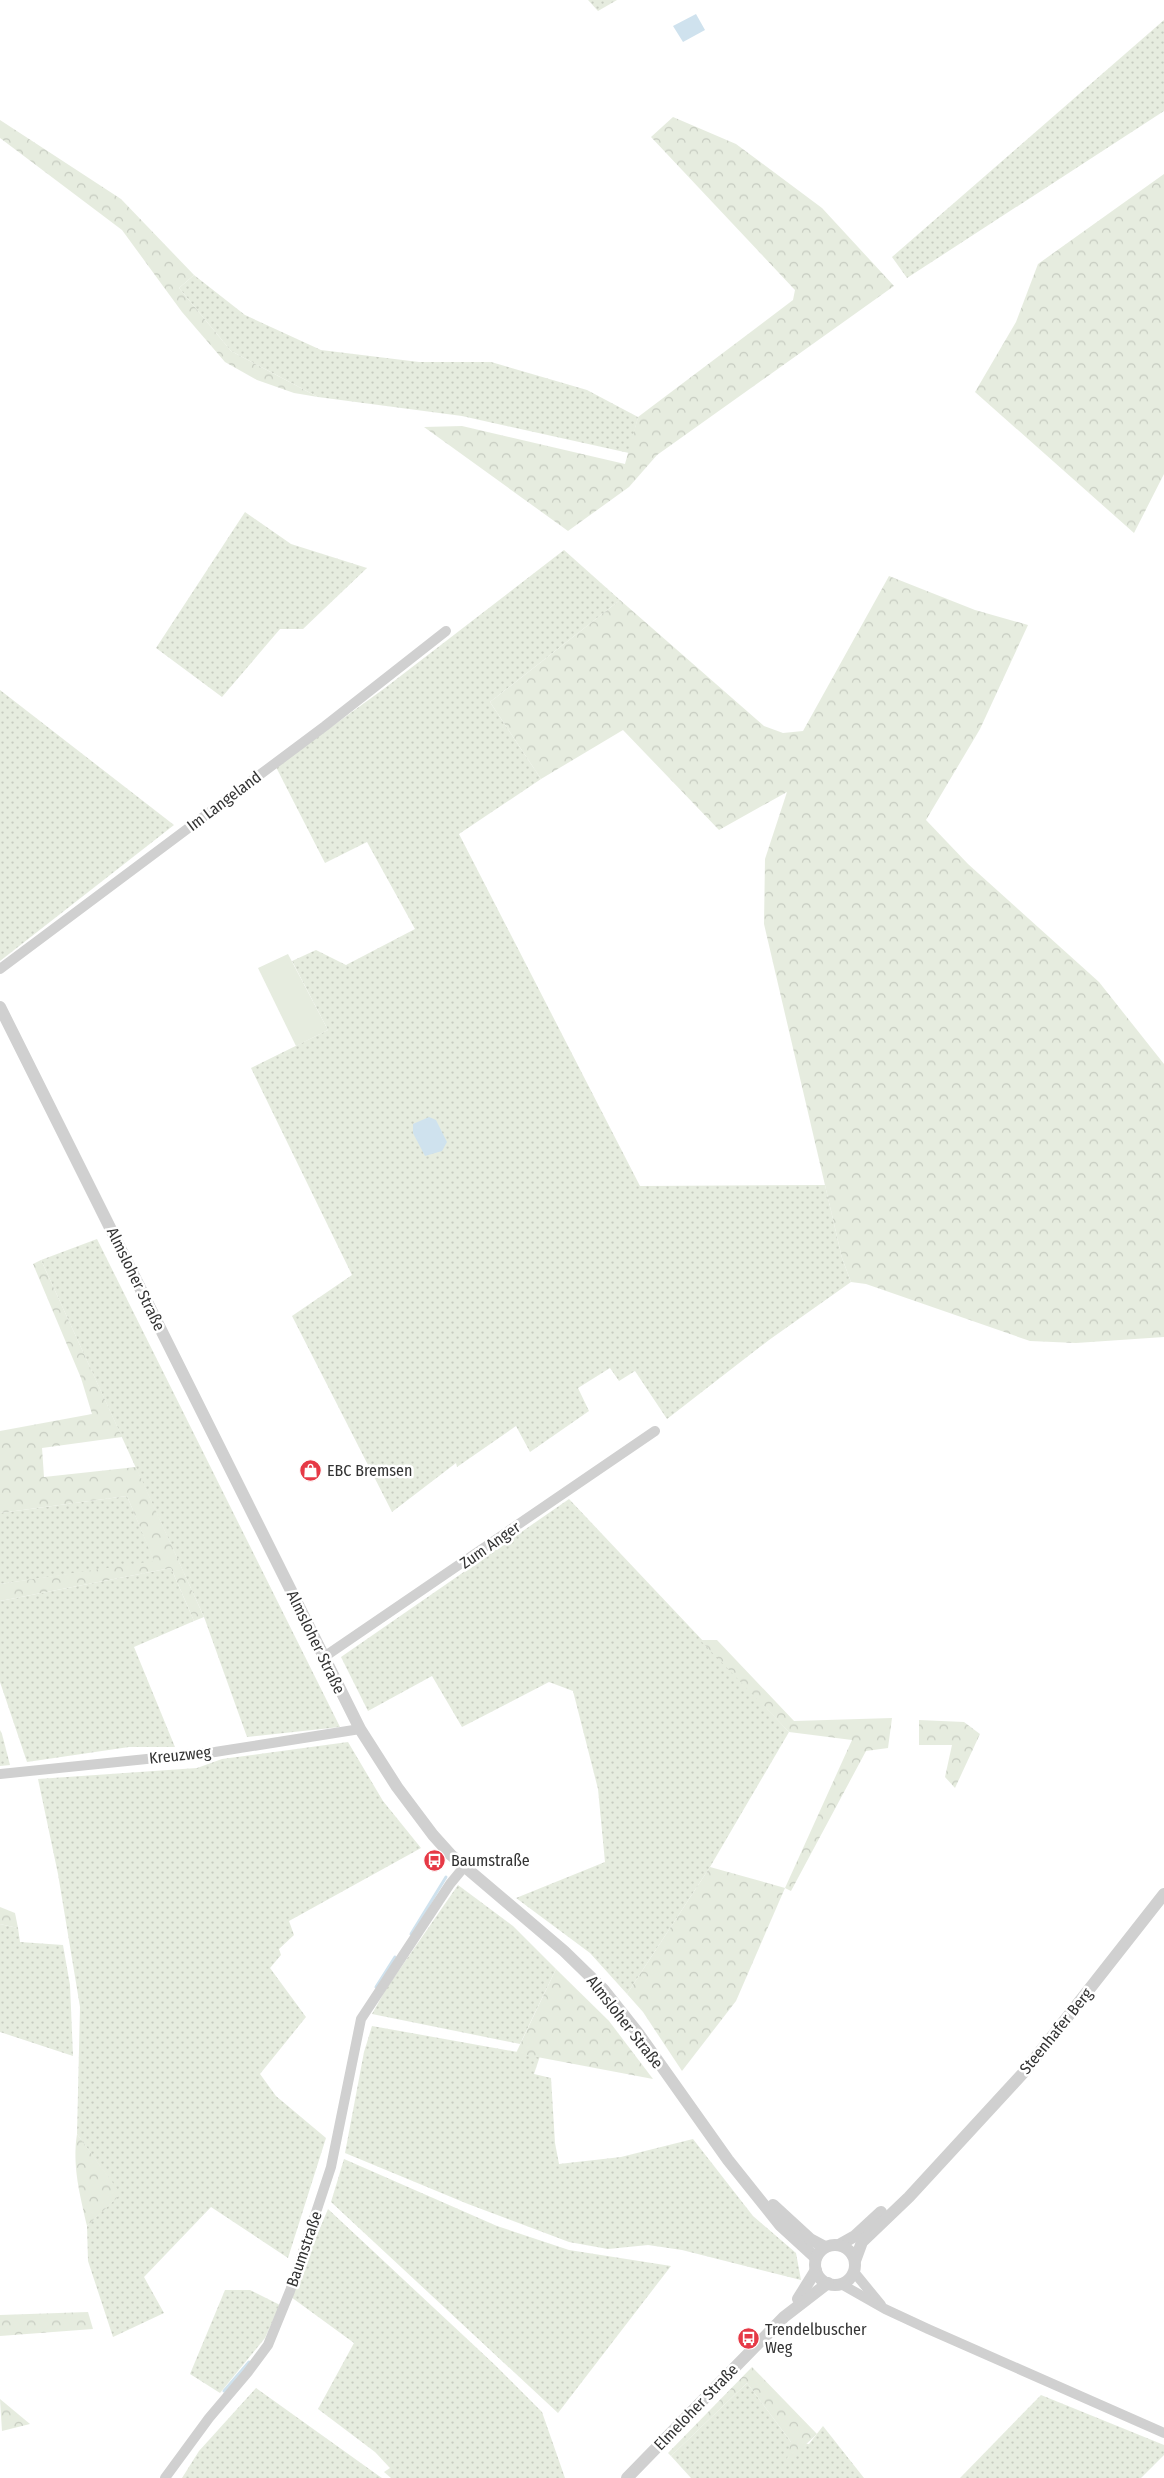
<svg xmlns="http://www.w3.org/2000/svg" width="1164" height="2478" font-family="'Fira Sans Condensed',sans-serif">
<defs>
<pattern id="grass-dots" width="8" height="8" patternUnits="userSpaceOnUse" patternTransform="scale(1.25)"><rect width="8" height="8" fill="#e6ecdf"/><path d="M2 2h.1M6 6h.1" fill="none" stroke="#c6cbc0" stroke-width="1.8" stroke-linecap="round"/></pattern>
<pattern id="forest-crowns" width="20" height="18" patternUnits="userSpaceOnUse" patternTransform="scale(1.25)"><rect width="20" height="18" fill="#e6ecdf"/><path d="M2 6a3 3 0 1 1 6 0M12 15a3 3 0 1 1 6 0" fill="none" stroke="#c6cbc0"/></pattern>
</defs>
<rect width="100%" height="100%" fill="#fff"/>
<g fill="url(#grass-dots)">
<path d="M588 0H617L598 11Z"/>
<path d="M1164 20V111L907 278 892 257Z"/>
<path d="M194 275 245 315 321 350 419 362H491L587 390 638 417 629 453 462 416 318 397 231 351 179 288Z"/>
<path d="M245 512 291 544 367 568 303 629H280L222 697 156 648Z"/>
<path d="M564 550 620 600 490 702 541 779 459 834 640 1186 825 1185 842 1258 851 1282 769 1340 667 1419 635 1371 619 1381 610 1368 578 1388 589 1411 530 1452 516 1426 457 1467 456 1463 392 1512 292 1316 352 1275 251 1068 328 1030 292 961 316 950 346 965 415 929 367 842 325 863 276 767 385 688Z"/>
<path d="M0 690 174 825 0 961Z"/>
<path d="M97 1239 340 1727 247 1737 204 1617 41 1260Z"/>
<path d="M127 1496 155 1562 0 1584V1513Z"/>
<path d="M569 1499 789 1732 710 1867 627 1994 590 1953 516 1898 605 1862 598 1789 573 1691 549 1682 462 1727 432 1676 368 1711 341 1657Z"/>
<path d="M171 1568 194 1621 134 1647 175 1747H129L27 1762 0 1682V1601Z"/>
<path d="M0 1730 2 1734 10 1765 0 1766Z"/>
<path d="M348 1742 383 1801 421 1848 289 1921 294 1935 279 1949 281 1955 270 1968 306 2017 260 2074 276 2096 326 2138 288 2258 211 2207 144 2277 164 2313 113 2337 88 2261 87 2226 120 2194 77 2134 80 2007 58 1874 38 1779 197 1768 222 1759Z"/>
<path d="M458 1885 513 1926 556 1969 520 2044 372 2014 386 1989Z"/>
<path d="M0 1924 18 1928 20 1942 63 1945 70 1985 73 2056 0 2032Z"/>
<path d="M372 2026 540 2056 534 2074 551 2078 555 2143 559 2164 621 2157 693 2139 753 2216 796 2253 801 2280 682 2250 648 2245 608 2249 569 2242 468 2204 345 2153 364 2052Z"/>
<path d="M344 2159 497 2226 569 2250 671 2266 558 2413 331 2202Z"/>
<path d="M328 2209 495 2365 542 2412 565 2478H391L384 2472 390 2468 375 2452 318 2409 354 2343 291 2297Z"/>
<path d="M225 2290H250L280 2305 265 2338 220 2393 190 2374Z"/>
<path d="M747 2383 791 2442 809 2444 823 2426 864 2478H691L671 2456Z"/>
<path d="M256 2388 379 2476 382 2478H182L199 2451Z"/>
<path d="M1041 2395 1164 2445V2455L1141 2478H960Z"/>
</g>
<g fill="url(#forest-crowns)">
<path d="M673 117 736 144 822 208 894 286 657 455 629 487 568 531 424 427 462 426 625 464 638 417 793 300 795 290 651 137Z"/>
<path d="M0 120 121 199 194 275 179 288 231 351 318 397 294 393 257 380 225 362 182 312 122 230 0 138Z"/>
<path d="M1164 174V474L1134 533 975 392 1016 322 1038 264Z"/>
<path d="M889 576 975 610 1028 625 980 729 926 820 968 864 1099 982 1164 1064V1337L1076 1343 1030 1341 866 1284 851 1282 842 1258 764 924 765 859 787 792 719 830 623 730 541 779 490 702 620 600 764 726 783 733 803 731Z"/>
<path d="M41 1260 122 1437 42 1448 44 1477 136 1467 204 1617 194 1621 171 1568 0 1601V1584L154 1561 127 1496 0 1513V1431L92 1414 81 1378 33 1264Z"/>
<path d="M700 1640H717L794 1721 892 1718 888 1748 866 1751 791 1891 785 1888 736 2001 682 2071 643 2012 627 1994 710 1867 785 1888 852 1740 789 1732Z"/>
<path d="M919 1720 964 1722 980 1734 955 1788 945 1777 952 1745H919Z"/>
<path d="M0 1907 15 1913 18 1928 0 1924Z"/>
<path d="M556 1969 609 2021 653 2079 516 2053Z"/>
<path d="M77 2134 121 2194 87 2226C80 2195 72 2166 77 2134Z"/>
<path d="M88 2312 93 2329 0 2336V2315Z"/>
<path d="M752 2367 817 2434 786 2463 791 2442 747 2383 671 2456 668 2453Z"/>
<path d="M0 2399 30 2424 2 2431Z"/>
</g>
<path fill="#e6ecdf" d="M288 954 328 1030 296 1046 258 968Z"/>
<g fill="#cfe2ee">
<path d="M696 14 705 30 683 42 673 26Z"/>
<path d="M429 1117 436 1120 447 1142 442 1151 425 1156 413 1133V1124Z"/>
</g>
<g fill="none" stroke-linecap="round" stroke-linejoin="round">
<g stroke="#cfe2ee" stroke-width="3">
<path d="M411 1934 446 1877"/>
<path d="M376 1987 395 1957"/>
<path d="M224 2391 249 2362"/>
</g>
<g stroke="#d0d0d0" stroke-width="10">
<path d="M0 969 325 726 446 631"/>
<path d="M324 1657 655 1431"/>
<path d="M0 1774 215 1752 360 1729"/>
<path d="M854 2272 881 2305"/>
<path d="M841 2284 885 2309 928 2329 1164 2433"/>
<path d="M165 2478 209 2418 248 2372 268 2345 290 2291 331 2167 361 2019 450 1884 464 1867"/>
</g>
<g stroke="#d0d0d0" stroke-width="12">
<path d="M0 1007 360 1729 397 1787 433 1835 451 1855 564 1951 603 1989 638 2033 728 2160 780 2225 816 2258"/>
<path d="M773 2205 810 2239 825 2247"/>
<path d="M839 2245 855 2236 881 2212"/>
<circle cx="835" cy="2265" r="20"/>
<path d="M855 2261 862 2242 909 2197 1025 2071 1164 1894"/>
<path d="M798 2299 816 2270"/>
<path d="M627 2478 784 2317 828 2283"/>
</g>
</g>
<defs>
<symbol id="shop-disc" viewBox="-11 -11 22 22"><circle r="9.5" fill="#e63946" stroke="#fff"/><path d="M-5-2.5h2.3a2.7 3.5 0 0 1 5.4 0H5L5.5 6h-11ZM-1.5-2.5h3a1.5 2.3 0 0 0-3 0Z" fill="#fff"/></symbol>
<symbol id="bus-disc" viewBox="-11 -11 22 22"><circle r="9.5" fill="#e63946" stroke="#fff"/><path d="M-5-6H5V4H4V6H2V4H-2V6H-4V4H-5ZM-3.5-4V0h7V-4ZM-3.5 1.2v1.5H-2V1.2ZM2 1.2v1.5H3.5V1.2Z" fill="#fff"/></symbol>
</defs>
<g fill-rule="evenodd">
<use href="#shop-disc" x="298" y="1458" width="25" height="25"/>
<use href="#bus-disc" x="422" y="1848" width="25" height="25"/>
<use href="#bus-disc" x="736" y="2326" width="25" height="25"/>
</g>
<g text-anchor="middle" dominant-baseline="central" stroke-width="5" stroke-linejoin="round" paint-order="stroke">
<g font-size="16" fill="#333" stroke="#fff">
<text transform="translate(224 801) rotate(-37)">Im Langeland</text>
<text transform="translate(136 1279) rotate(64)">Almsloher Straße</text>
<text transform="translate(490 1545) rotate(-35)">Zum Anger</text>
<text transform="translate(316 1642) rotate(64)">Almsloher Straße</text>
<text transform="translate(180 1755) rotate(-6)">Kreuzweg</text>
<text transform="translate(625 2022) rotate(52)">Almsloher Straße</text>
<text transform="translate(1056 2031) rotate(-51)">Steenhafer Berg</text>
<text transform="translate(304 2249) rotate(-71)">Baumstraße</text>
<text transform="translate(696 2407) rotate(-46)">Elmeloher Straße</text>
</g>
<g font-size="16" fill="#333" stroke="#fff" text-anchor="start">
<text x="327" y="1470">EBC Bremsen</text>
<text x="451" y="1860">Baumstraße</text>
<text x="765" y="2329">Trendelbuscher<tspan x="765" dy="18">Weg</tspan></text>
</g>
</g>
</svg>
